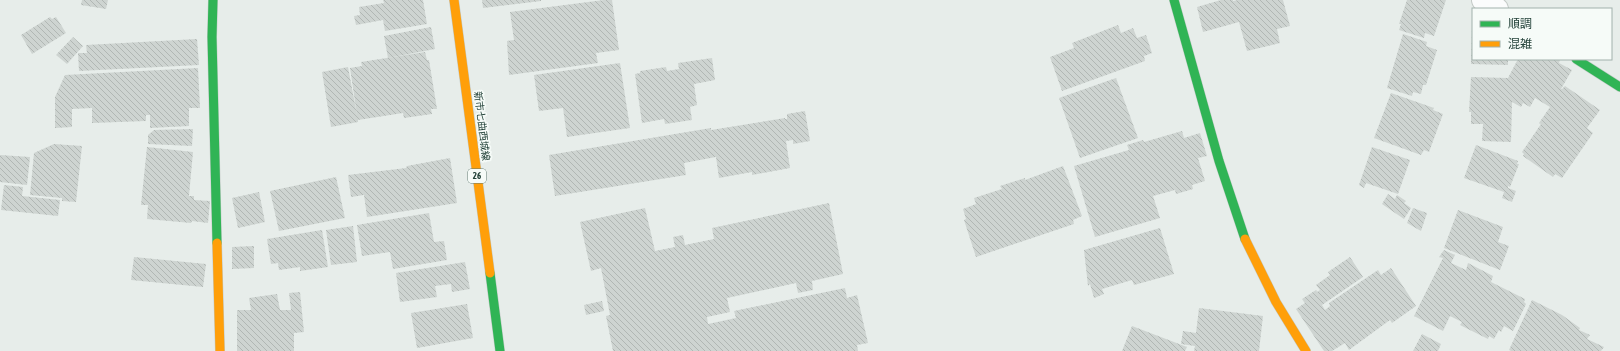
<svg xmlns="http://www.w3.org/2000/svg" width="1620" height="351" font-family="'Asap Condensed','Noto Sans JP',sans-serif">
<defs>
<pattern id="building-back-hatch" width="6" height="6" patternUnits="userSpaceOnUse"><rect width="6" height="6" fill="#ced4d1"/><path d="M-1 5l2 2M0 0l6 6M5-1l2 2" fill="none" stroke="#b1b7b4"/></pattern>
</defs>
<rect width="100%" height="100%" fill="#e7edea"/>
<g fill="url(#building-back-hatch)">
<path d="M82 0H108L106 9 81 5Z"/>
<path d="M383 0H423L427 24 385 31 383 20 356 25 354 16 360 15 359 7 384 3Z"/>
<path d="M482 0H541V1L483 8Z"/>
<path d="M604 0H612L619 50 596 53 598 63 509 75 507 41 514 40 510 12Z"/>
<path d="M1221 0H1233V1L1238 0H1283L1290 26 1277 29 1280 43 1247 51 1239 22 1203 32 1197 7Z"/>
<path d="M1407 0H1446L1434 36 1425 33 1424 38 1399 30 1401 24H1399Z"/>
<path d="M50 17 52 19 56 17 66 33 32 54 21 35Z"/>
<path d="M1118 25 1121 33 1133 28 1137 38 1146 35 1152 53 1144 56 1145 61 1062 91 1050 57 1074 48 1072 43Z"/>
<path d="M1472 26H1473V59H1508V65L1471 64Z"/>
<path d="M431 27 435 49 388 58 384 36Z"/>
<path d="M1403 34 1427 42 1426 46 1437 50 1426 85H1423L1421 94 1413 92 1412 96 1387 88Z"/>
<path d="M73 37 83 46 67 64 56 55Z"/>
<path d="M197 39 199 65 79 71 78 53H87L86 45Z"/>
<path d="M425 52 427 60H429L437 109H431L432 114 404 118 403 113 358 120V122L331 127 322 72 348 67 357 115 350 68 362 66 361 62Z"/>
<path d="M712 58 715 80 694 84 697 105 690 107 692 120 665 124 664 119 642 123 635 74 640 73V71L666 67 667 71 679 69 678 63Z"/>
<path d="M1518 59 1560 60 1559 63 1572 70 1561 89H1562L1565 86 1600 110 1587 128 1593 133 1562 178 1555 174 1553 177 1523 156 1524 154 1522 152 1541 124 1539 123 1550 107 1535 98 1530 107 1523 103 1521 107 1512 102 1511 142 1482 141 1483 124H1471V112H1469L1471 77 1508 78Z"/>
<path d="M620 63 630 128 567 137 563 108 539 111 534 75Z"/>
<path d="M198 68 200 108H189V126L150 128V115H146V121L92 123V108L72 109V127L55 128V97L65 75Z"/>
<path d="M1116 78 1138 138 1080 158 1059 98Z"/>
<path d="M1391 93 1434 108 1433 110 1443 114 1429 152 1424 150 1421 155 1374 138Z"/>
<path d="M805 111 810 141 793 144V140L786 141 790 168 752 175V172L719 178 716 157 684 163 686 175 555 196 549 155 711 128V130L785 118V119H787V114Z"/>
<path d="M193 129 192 146 148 144V135L154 130Z"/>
<path d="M1182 131 1184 138 1200 133 1207 156 1198 158 1205 181 1192 185 1193 189 1176 194 1175 190 1153 196 1160 218 1095 237 1074 166 1129 150 1127 145 1143 140 1144 142Z"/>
<path d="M54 144 82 146 76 202 62 201V198L30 195 34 153Z"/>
<path d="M1476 145 1518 161 1517 164H1519L1510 187 1508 186V188L1516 191 1512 202 1502 198 1504 192 1464 178Z"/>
<path d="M147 147 193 152 189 196H194V200L210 201 208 223 192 221 191 223 147 219 148 205H141Z"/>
<path d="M1372 147 1410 160 1398 194 1366 183 1364 188 1359 185Z"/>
<path d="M0 155 30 157 27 185 0 182Z"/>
<path d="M450 158 457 203 367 217 364 195 351 197 348 175 406 168 407 166Z"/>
<path d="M1063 166 1082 216 1073 220 1074 224 976 257 964 220 966 219 963 209 976 204 974 198 1002 189 1000 186 1025 178V180Z"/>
<path d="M336 177 345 218 279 231 270 191Z"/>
<path d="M4 185 23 187 22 196 60 200 58 216 1 210Z"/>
<path d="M259 192 265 222 238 228 232 198Z"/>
<path d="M1388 194 1395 199 1397 195 1406 201 1404 203 1411 208 1404 219 1382 204Z"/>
<path d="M829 203 843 274 812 281 813 290 798 293 796 283 727 298 730 312 707 317 708 324 736 318 734 311 845 288 847 298 857 295 868 343 857 345 858 351H613L606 316 610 315 601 268 591 271 580 222 645 208 655 251 675 247 673 237 683 235 685 245 714 239 712 228Z"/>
<path d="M1413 208 1427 213 1421 231 1407 223Z"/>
<path d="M1458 210 1503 227 1498 242 1509 246 1500 270 1444 248Z"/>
<path d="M429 213 434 242 444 241 447 260 393 269 390 252 362 256 357 225Z"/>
<path d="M353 226 357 262 331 265 326 230Z"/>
<path d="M1160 228 1174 274 1134 285 1132 280 1102 289 1104 294 1094 298 1090 284 1088 286 1084 250Z"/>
<path d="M322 230 328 267 300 271V267L279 270 278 263 271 264 267 239Z"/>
<path d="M254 246V268L232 269V247Z"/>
<path d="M1444 250 1455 255 1451 263 1466 270 1468 263 1493 276 1491 282 1525 299 1524 302 1526 304 1513 331 1504 326 1501 332 1499 330 1494 339 1489 336 1488 339 1460 325 1462 322 1450 316 1443 331 1414 316 1443 258 1439 257Z"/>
<path d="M134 257 206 264 203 287 131 280Z"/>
<path d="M1350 257 1363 277 1322 305 1325 310 1330 306 1329 303 1378 270 1381 275 1391 268 1416 306 1392 323 1390 320 1349 350 1345 343 1332 351H1324L1296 309 1305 303 1302 299 1316 290 1317 292 1320 290 1316 285 1330 275 1328 272Z"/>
<path d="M465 262 470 289 452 292 451 284 435 286 437 297 400 302 396 273Z"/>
<path d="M300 292 304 332 294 333V351H237V310H251L249 298 277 294 280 310H291L289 293Z"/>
<path d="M1532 300 1562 315 1580 328 1579 330 1590 335 1587 339 1604 347 1601 351H1511L1509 350Z"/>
<path d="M602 301 604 311 586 315 584 305Z"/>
<path d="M467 304 473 338 417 348 411 313Z"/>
<path d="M1199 308 1263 316 1259 351H1194L1195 346 1181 344 1183 331 1196 333Z"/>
<path d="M1132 326 1187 347 1185 351H1122Z"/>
<path d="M1422 334 1441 344 1438 351H1413Z"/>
</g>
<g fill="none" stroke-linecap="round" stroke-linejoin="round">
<defs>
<path id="street" d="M1483 0 1497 9"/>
<g id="fast">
<path d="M213 0 212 37 217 243"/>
<path d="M1174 0 1219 161 1245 239"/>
<path d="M1576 59 1620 87"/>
<path d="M490 273 500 351"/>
</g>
<g id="slow">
<path d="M454 0 490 273"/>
<path d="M1245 239 1276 302 1306 351"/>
<path d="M217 243 220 351"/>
</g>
</defs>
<use href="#street" stroke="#c4cac7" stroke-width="24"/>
<use href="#fast" stroke="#c3cac7" stroke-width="10"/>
<use href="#slow" stroke="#c3cac7" stroke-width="10"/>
<use href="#street" stroke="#fbfcfc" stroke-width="22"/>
<use href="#fast" stroke="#30b455" stroke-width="9"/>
<use href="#slow" stroke="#ff9f0a" stroke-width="9"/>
</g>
<g text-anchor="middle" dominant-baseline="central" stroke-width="3.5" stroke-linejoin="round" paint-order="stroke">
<rect fill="#f6fbf8" stroke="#627a72" stroke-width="1" x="468" y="169" width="18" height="14" rx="3"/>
<g font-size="9" font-weight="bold" fill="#234239">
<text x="477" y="176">26</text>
</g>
<g font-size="10" fill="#234239" stroke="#f6fbf8">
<text transform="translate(482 126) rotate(83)">新市七曲西城線</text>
</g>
</g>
<rect x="1472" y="8" width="140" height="52" fill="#f6fbf8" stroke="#a2b1ac"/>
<rect x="1480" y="21" width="20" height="6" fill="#30b455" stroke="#a2b1ac"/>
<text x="1508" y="28" font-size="12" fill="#234239">順調</text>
<rect x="1480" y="41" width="20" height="6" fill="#ff9f0a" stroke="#a2b1ac"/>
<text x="1508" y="48" font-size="12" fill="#234239">混雑</text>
</svg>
